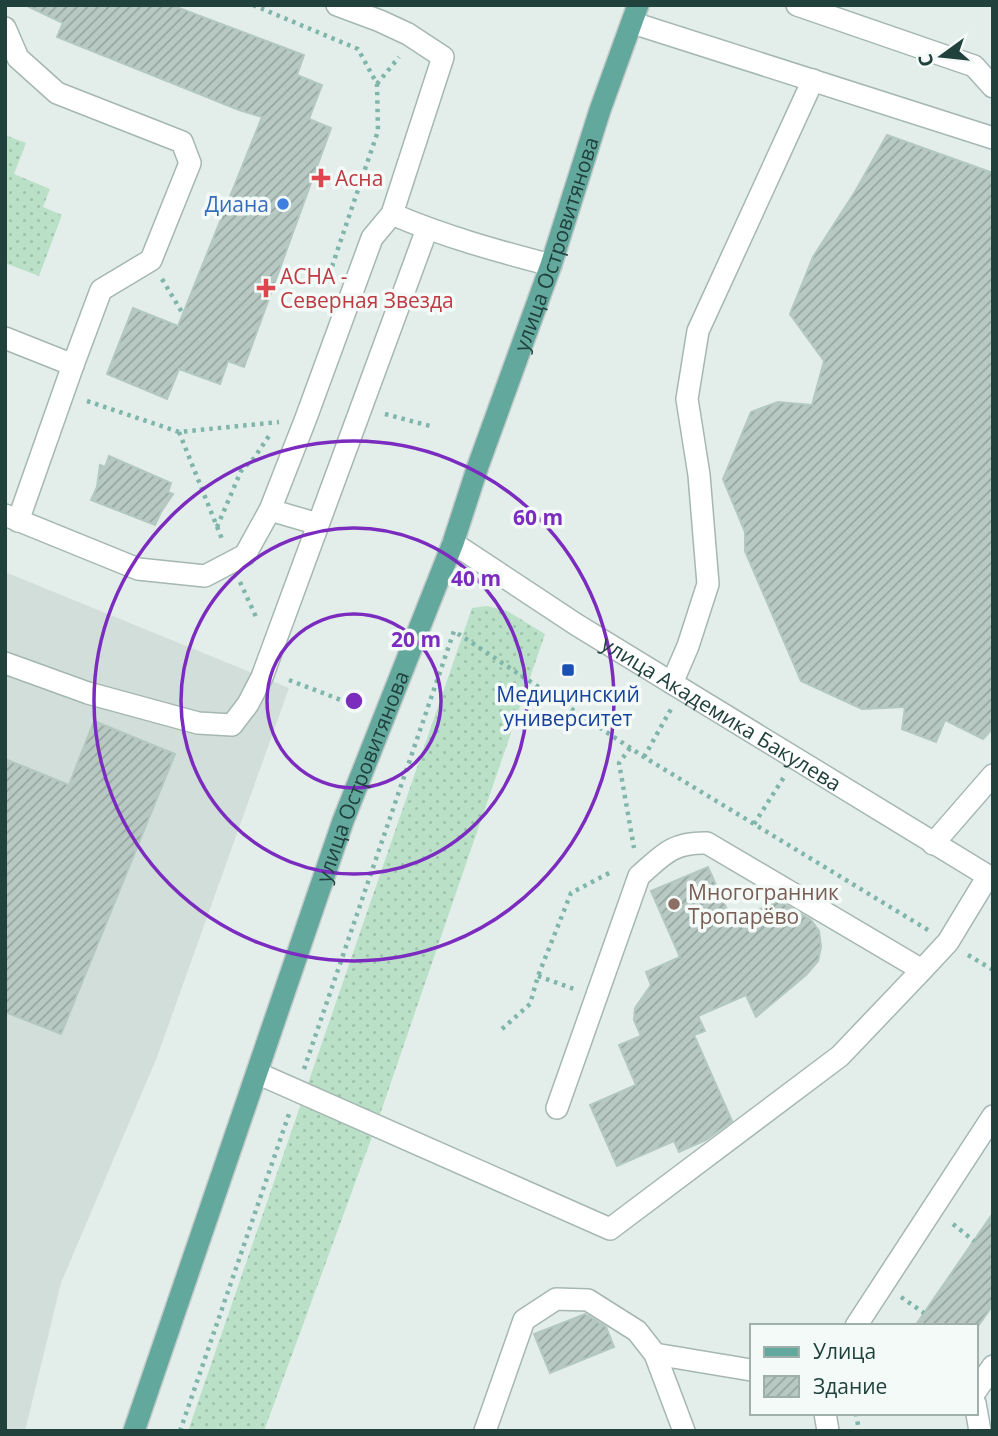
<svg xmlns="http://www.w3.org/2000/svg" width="998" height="1436" font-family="'Open Sans',sans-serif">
<defs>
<pattern id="grass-dots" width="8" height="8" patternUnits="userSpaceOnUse" patternTransform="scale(1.75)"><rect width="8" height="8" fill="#bae1c8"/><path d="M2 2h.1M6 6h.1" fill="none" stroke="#a0c2ad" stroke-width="1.8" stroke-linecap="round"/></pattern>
<pattern id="building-hatch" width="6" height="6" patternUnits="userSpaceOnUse" patternTransform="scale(1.75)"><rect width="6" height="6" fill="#b8c9c3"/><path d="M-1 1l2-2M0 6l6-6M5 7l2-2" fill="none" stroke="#95a5a0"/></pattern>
</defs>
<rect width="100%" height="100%" fill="#e3eeea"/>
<path fill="#d1ded9" d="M5 572 289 688 157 1057 61 1283 25 1431H5Z"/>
<g fill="url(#grass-dots)">
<path d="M5 135 26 143 14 174 50 189 43 207 62 215 39 276 5 263Z"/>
<path d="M487 606 507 611 545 634 376 1126 264 1431H188L472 608Z"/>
</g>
<g fill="url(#building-hatch)" stroke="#b4c8c2" stroke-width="2">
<path d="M25 5H171L304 55 297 75 322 85 309 119 331 128 244 367 228 361 220 384 179 369 167 399 107 374 133 308 178 326 262 117 239 110 57 37 63 23Z"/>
<path d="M887 135 993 173V728L983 739 945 720 936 742 902 729 905 707 862 709 801 681 745 551V532L723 479 751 412 778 402 812 405 824 361 790 314 813 257 856 190Z"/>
<path d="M109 456 171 483 168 492 173 494 161 512 155 525 91 500 97 487 100 465 105 467Z"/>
<path d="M94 721 175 754 61 1034 5 1012V759L69 785Z"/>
<path d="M708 867 732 921 779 901 811 920 819 931 821 947 818 961 806 975 756 1017 746 995 698 1016 705 1031 694 1035 732 1121 706 1140 679 1152 674 1141 617 1166 590 1105 636 1085 619 1045 641 1036 634 1020 635 1008 651 985 646 972 680 957 651 891Z"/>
<path d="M993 1213V1305L978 1326H915Z"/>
<path d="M585 1314 606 1327 614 1347 550 1373 534 1334Z"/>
</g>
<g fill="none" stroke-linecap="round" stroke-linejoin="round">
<defs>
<g id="minor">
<path d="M797 5 974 66 993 87"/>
<path d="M633 23 993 138"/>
<path d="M5 28 18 58 57 93 182 142 190 163 151 260 101 290 73 365 5 338"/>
<path d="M392 214C443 236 497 251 551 265"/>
<path d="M270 510 318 524"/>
<path d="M5 515 138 569 205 576 245 555 270 510 306 418 372 238 392 214 443 57 408 34 380 21 337 5"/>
<path d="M18 521 73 365"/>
<path id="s1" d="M453 543 577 625 993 879"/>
<path d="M5 663 88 693 198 723 232 725 248 704 262 677 427 229"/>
<path d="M672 683 688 646 708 584 699 475 687 399 698 331 813 80"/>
<path d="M933 844 993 775"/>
<path d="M257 1073 610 1229 840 1056 922 970 948 942 988 876"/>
<path d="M557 1108 639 876C663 855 672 842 707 843L922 970"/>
<path d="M856 1326 993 1116"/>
<path d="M655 1354 684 1431"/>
<path d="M975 1392 993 1366"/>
<path d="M975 1403 980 1431"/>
<path d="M825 1413 828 1431"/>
<path d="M485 1431 524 1320 556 1299 588 1300 637 1331 655 1354 751 1370"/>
</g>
<g id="major">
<path id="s2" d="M134 1431 343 821 453 543 478 466 551 265 600 110 638 5"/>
</g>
</defs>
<use href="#minor" stroke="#a5b7b2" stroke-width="24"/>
<use href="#major" stroke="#c1cac8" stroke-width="24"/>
<g stroke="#80b5a9" stroke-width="4.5" stroke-dasharray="3.5 5" stroke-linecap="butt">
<path d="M253 5 358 49 377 84 378 131 326 284"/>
<path d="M377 84 399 57"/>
<path d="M162 279 183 314"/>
<path d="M87 401 179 432 279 422"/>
<path d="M385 414 430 426"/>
<path d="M179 432 222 539"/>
<path d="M217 527 241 471 254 458 271 433"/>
<path d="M240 582 257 619"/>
<path d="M289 680 341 700"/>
<path d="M630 748 619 763 634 848"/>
<path d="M644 757 671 709"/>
<path d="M754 824 784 777"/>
<path d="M968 955 993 970"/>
<path d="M538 976 574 989"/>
<path d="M502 1029 530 1004 538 976 571 893 613 871"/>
<path d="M304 1069 454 631 644 757 928 930"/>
<path d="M953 1224 974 1241"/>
<path d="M901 1297 924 1313"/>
<path d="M856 1413 859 1431"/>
<path d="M180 1431 289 1114"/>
</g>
<use href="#minor" stroke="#fff" stroke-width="21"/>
<use href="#major" stroke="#63a89d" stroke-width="21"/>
</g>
<g fill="none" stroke="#7b2cbf" stroke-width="3.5">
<circle cx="354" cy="701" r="87"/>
<circle cx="354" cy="701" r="173"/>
<circle cx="354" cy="701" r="260"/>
</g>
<g fill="#e0444e" stroke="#f4faf7" stroke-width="2.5">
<path d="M317.5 167.5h7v7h7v7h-7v7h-7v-7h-7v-7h7z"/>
<path d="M262.5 277.5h7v7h7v7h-7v7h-7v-7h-7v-7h7z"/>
</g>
<circle fill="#3f7fe0" stroke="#f4faf7" stroke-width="2.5" cx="283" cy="204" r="7"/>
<rect fill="#1a4fb4" stroke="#f4faf7" stroke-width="2.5" x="561" y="663" width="14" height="14" rx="3.5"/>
<circle fill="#8d6e63" stroke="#f4faf7" stroke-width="2.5" cx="674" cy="904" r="7"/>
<g text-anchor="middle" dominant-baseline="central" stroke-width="7" stroke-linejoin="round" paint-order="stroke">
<g font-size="21" fill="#be3a42" stroke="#f4faf7" text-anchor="start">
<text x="335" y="178">Асна</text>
<text x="280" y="276">АСНА -<tspan x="280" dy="24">Северная Звезда</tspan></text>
</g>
<g font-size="21" fill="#366cbe" stroke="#f4faf7" text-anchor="end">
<text x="269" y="204">Диана</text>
</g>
<g font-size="21" fill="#20413c" stroke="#f4faf7">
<text stroke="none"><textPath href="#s2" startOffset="1260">улица Островитянова</textPath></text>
<text stroke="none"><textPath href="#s1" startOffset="318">улица Академика Бакулева</textPath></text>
<text stroke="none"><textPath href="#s2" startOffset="693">улица Островитянова</textPath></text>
</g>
<g font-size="21" fill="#164399" stroke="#f4faf7">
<text x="568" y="694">Медицинский<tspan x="568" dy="24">университет</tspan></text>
</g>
<g font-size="21" fill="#785e54" stroke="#f4faf7" text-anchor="start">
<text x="688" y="892">Многогранник<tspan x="688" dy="24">Тропарёво</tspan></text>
</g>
</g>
<circle cx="354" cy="701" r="10" fill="#7b2cbf" stroke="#f4faf7" stroke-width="3.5"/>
<g font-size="21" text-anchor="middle" font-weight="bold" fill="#7b2cbf" stroke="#f4faf7" stroke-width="7" stroke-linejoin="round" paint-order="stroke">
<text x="538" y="525">60 m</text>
<text x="476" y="586">40 m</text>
<text x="416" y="647">20 m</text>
</g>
<rect width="998" height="1436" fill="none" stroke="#20413c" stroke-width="14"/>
<rect x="750" y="1324" width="228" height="91" fill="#f4faf7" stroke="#9fb0ac" stroke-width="2"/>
<rect x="764" y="1347" width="35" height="10" fill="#63a89d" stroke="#9fb0ac" stroke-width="2"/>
<text x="813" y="1359" font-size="21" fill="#20413c">Улица</text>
<rect x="764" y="1376" width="35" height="21" fill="url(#building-hatch)" stroke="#9fb0ac" stroke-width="2"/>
<text x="813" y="1394" font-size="21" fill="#20413c">Здание</text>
<g transform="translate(942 56) rotate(255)" stroke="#f4faf7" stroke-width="5" paint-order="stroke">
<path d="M0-5L12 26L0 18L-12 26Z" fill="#20413c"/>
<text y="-10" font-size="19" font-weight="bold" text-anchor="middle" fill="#20413c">С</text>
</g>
</svg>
